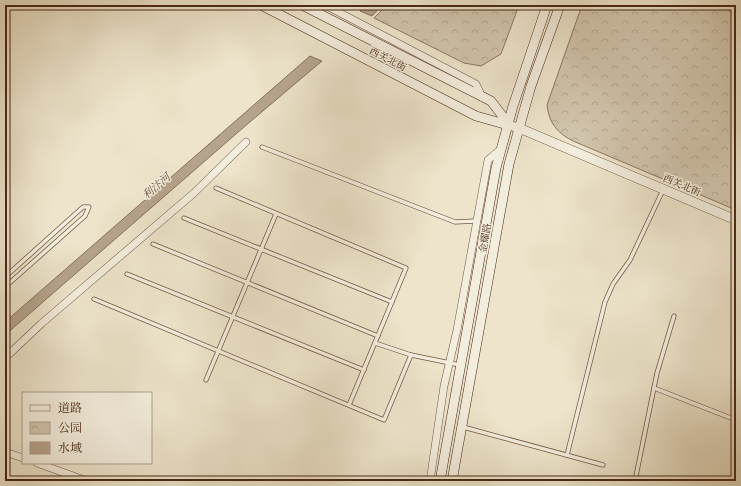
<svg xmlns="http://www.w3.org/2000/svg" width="741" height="486" font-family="'Libre Caslon Text','Noto Serif SC',serif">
<defs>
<pattern id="park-crowns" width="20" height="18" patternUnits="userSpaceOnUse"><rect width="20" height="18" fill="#d1c4ac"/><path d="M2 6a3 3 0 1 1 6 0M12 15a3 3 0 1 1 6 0" fill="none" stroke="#b5a893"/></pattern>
</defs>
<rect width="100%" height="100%" fill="#ede4cb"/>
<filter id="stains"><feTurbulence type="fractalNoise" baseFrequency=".005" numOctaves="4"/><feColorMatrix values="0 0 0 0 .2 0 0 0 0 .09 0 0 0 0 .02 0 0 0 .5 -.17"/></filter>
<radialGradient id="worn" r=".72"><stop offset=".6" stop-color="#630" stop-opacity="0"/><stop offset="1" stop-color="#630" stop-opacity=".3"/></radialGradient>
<g fill="url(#park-crowns)" stroke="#8c7660">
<path d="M387 5H519L501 54 481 66 464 63 374 18Z"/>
<path d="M582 5H722L736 16V210L573 141C557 133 549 123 547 105Z"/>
</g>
<g fill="#b5a48d" stroke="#89725d">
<path d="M367 5H382L372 16 360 11Z"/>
<path d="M310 56 322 61 244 127 5 335V322Z"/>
</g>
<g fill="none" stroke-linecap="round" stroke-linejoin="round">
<defs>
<g id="lane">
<path d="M262 147 455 222 476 221"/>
<path d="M216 188 406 268 349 405"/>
<path d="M184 218 392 302"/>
<path d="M153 244 378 336"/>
<path d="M127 274 364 370"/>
<path d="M5 277 83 207H89L85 216 5 287"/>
<path d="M94 299 384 420 411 355 460 365"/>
<path d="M375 343 411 355"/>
<path d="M206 380 276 214"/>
<path d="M654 388 736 420"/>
<path d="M463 427 603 465"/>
<path d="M567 455 605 302 613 284 630 260 663 190"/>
<path d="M635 481 657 373 674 316"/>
</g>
<g id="street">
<path d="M325 5 476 84 482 97"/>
<path d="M5 358 42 323 194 193 246 142"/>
<path d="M5 452 23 458"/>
<path d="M37 463 87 481"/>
<path d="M430 481 444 386 457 330 488 160 501 149"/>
</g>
<g id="secondary">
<path d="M261 5 476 116 519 128 736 220"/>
<path d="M302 5 491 101 508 123"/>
<path d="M440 481 496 168 513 106 547 5"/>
<path d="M452 481 509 164 531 86 560 5"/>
</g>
</defs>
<use href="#lane" stroke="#715742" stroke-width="5"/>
<use href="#street" stroke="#715742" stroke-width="8"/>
<use href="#secondary" stroke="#482814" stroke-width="10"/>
<use href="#lane" stroke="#f3eddd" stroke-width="3.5"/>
<use href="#street" stroke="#f3eddd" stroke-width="7"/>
<use href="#secondary" stroke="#f3eddd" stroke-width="9"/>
</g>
<g text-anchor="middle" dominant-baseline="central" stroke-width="3" stroke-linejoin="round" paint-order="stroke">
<g font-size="10" fill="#482814" stroke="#f3eddd">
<text transform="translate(388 59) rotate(27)">西关北街</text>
<text transform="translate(682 185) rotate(23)">西关北街</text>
<text transform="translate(485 238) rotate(-80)">金耀路</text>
</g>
<g font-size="11" font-style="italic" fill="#694d38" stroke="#f3eddd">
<text transform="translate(156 186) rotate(-41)">利汴河</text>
</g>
</g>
<rect width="741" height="486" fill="none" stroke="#ede4cb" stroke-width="20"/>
<rect x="6" y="6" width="729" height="474" fill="none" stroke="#482814" stroke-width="2"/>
<rect x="10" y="10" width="721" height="466" fill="none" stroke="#482814"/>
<rect x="22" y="392" width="130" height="72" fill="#f3eddd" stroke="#af9e8d"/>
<rect x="30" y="405" width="20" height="6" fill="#f3eddd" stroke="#af9e8d"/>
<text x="58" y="412" font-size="12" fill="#482814">道路</text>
<rect x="30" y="422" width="20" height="12" fill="url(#park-crowns)" stroke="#af9e8d"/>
<text x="58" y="432" font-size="12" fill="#482814">公园</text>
<rect x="30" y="442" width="20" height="12" fill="#b5a48d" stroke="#af9e8d"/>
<text x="58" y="452" font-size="12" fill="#482814">水域</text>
<rect width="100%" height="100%" filter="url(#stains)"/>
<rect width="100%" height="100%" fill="url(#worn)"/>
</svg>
